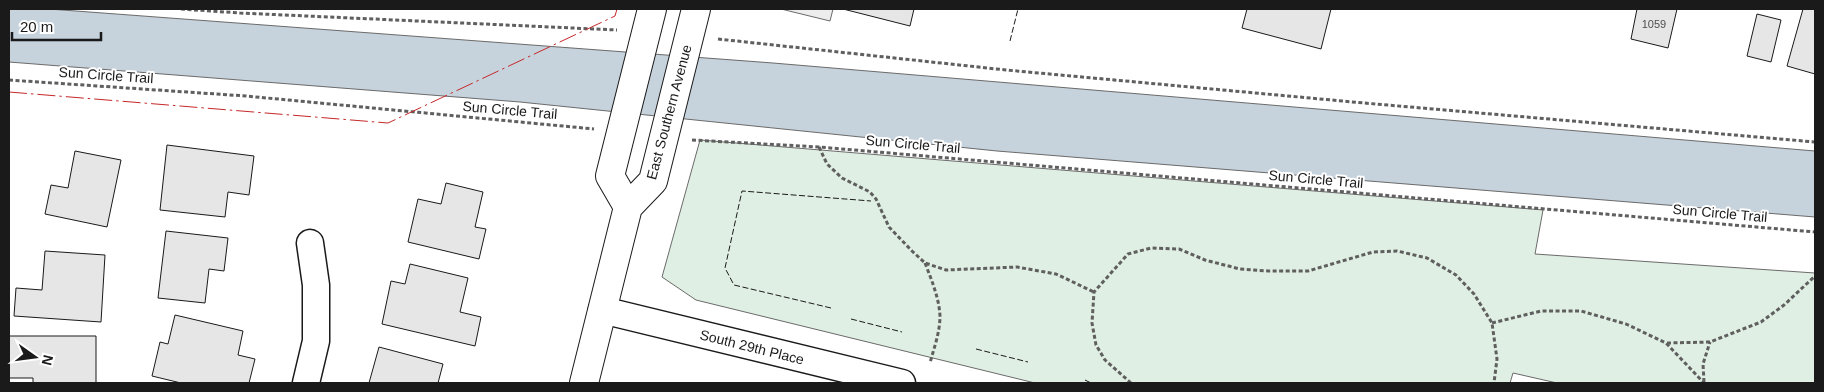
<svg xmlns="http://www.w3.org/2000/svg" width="1824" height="392" font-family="Arial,sans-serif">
<rect width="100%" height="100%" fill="#fff"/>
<path fill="#e0efe3" stroke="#6a6a6a" d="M700 140 1543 210 1535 254 1815 273V383H1557L1513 373 1510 383H1035L696 300 662 277Z"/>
<path fill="#ededed" stroke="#6a6a6a" d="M781 9H833L830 21Z"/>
<path fill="#c6d2dc" stroke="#6a6a6a" d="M9 9H49L773 63 1815 151V217L997 151 520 102 9 62Z"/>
<g fill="#e6e6e6" stroke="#1a1a1a">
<path d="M843 9H914L910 26Z"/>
<path d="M1247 9H1331L1321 49 1242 28Z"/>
<path d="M1637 9H1677L1668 48 1631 39Z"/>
<path d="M1803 9H1815V74L1787 66Z"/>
<path d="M1757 14 1781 20 1771 62 1747 56Z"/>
<path d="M167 145 254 156 249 195 228 192 225 217 160 210Z"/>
<path d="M75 151 121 160 107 227 45 214 51 185 68 188Z"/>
<path d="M446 183 483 192 475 227 486 229 479 259 408 242 418 199 441 204Z"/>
<path d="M166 231 228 238 224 271 209 269 205 303 158 298Z"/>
<path d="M45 251 105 255 101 322 14 316 16 288 42 290Z"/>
<path d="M410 264 468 278 460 312 481 317 475 346 382 324 391 281 405 284Z"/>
<path d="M175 315 243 331 238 355 255 359 249 383H181L152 376 160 342 168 344Z"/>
<path d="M9 336H96V383H33V378H9Z"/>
<path d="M379 347 443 364 438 383H369Z"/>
</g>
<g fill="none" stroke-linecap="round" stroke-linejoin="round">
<defs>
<g id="minor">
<path d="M602 310 902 383"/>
<path d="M306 383 316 341V285L310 243"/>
</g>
<g id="secondary">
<path d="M628 207 610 176 652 9"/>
<path d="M584 383 628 207 653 181 696 9"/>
</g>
</defs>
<use href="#minor" stroke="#1a1a1a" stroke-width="29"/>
<use href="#secondary" stroke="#1a1a1a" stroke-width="30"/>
<g stroke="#5f5f5f" stroke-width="3" stroke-dasharray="4 2.5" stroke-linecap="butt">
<path d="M181 9 240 13 617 30"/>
<path d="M718 39 1006 70 1364 103 1815 142"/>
<path d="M9 80 246 96 594 129"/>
<path d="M692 140 819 147 1815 232"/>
<path d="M819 147 827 164 842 178 870 192 876 199 889 227 912 251 925 263 946 270 1017 267 1056 274 1094 292"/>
<path d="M925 263C932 281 939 298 940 316 940 332 934 348 930 363"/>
<path d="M1492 323 1541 311H1581L1626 324 1666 343 1704 383"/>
<path d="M1667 343 1710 342 1761 322 1784 305 1815 276"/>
<path d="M1704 382 1703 364 1710 342"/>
<path d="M1131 383 1105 360 1096 345 1092 323 1094 292 1128 254 1151 248 1179 249 1205 260 1240 269 1268 271H1308L1373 252 1397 251 1427 258 1456 275 1474 294 1492 323 1497 359 1494 383"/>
</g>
<use href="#minor" stroke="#fff" stroke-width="26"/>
<use href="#secondary" stroke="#fff" stroke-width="28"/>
<g stroke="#1a1a1a" stroke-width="1" stroke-dasharray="6 2.5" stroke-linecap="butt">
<path d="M1010 41 1018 9"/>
<path d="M831 308 734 285 725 268 742 191 871 201"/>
<path d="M851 319 902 332"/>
<path d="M976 349 1028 362"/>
<path d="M1085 380 1091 383"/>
</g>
<path stroke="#c62828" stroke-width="1" stroke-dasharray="18 4 2.5 4" stroke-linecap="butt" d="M9 92 388 123 615 16 617 9"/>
</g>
<g text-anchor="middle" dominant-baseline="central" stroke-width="4" stroke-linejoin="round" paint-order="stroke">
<g font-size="11" fill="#4d4d4d">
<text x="1654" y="24">1059</text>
</g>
<g font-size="14" fill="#1a1a1a" stroke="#fff">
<text transform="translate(106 75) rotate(4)">Sun Circle Trail</text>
<text transform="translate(510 110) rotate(5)">Sun Circle Trail</text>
<text transform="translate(669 112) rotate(-75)">East Southern Avenue</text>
<text transform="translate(913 144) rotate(5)">Sun Circle Trail</text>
<text transform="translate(1316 179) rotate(5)">Sun Circle Trail</text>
<text transform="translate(1720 213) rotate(5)">Sun Circle Trail</text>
<text transform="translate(752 347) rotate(14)">South 29th Place</text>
</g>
</g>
<rect width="1824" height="392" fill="none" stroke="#1a1a1a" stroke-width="20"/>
<g transform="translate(35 357) rotate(104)" stroke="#ffffff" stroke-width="4" paint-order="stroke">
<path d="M0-4L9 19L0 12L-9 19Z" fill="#1a1a1a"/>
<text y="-8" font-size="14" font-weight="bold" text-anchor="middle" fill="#1a1a1a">N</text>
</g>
<path d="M12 32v8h89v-8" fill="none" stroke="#1a1a1a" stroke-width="2.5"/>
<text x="20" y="32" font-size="15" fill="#1a1a1a" stroke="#ffffff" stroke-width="4" paint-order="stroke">20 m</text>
</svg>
